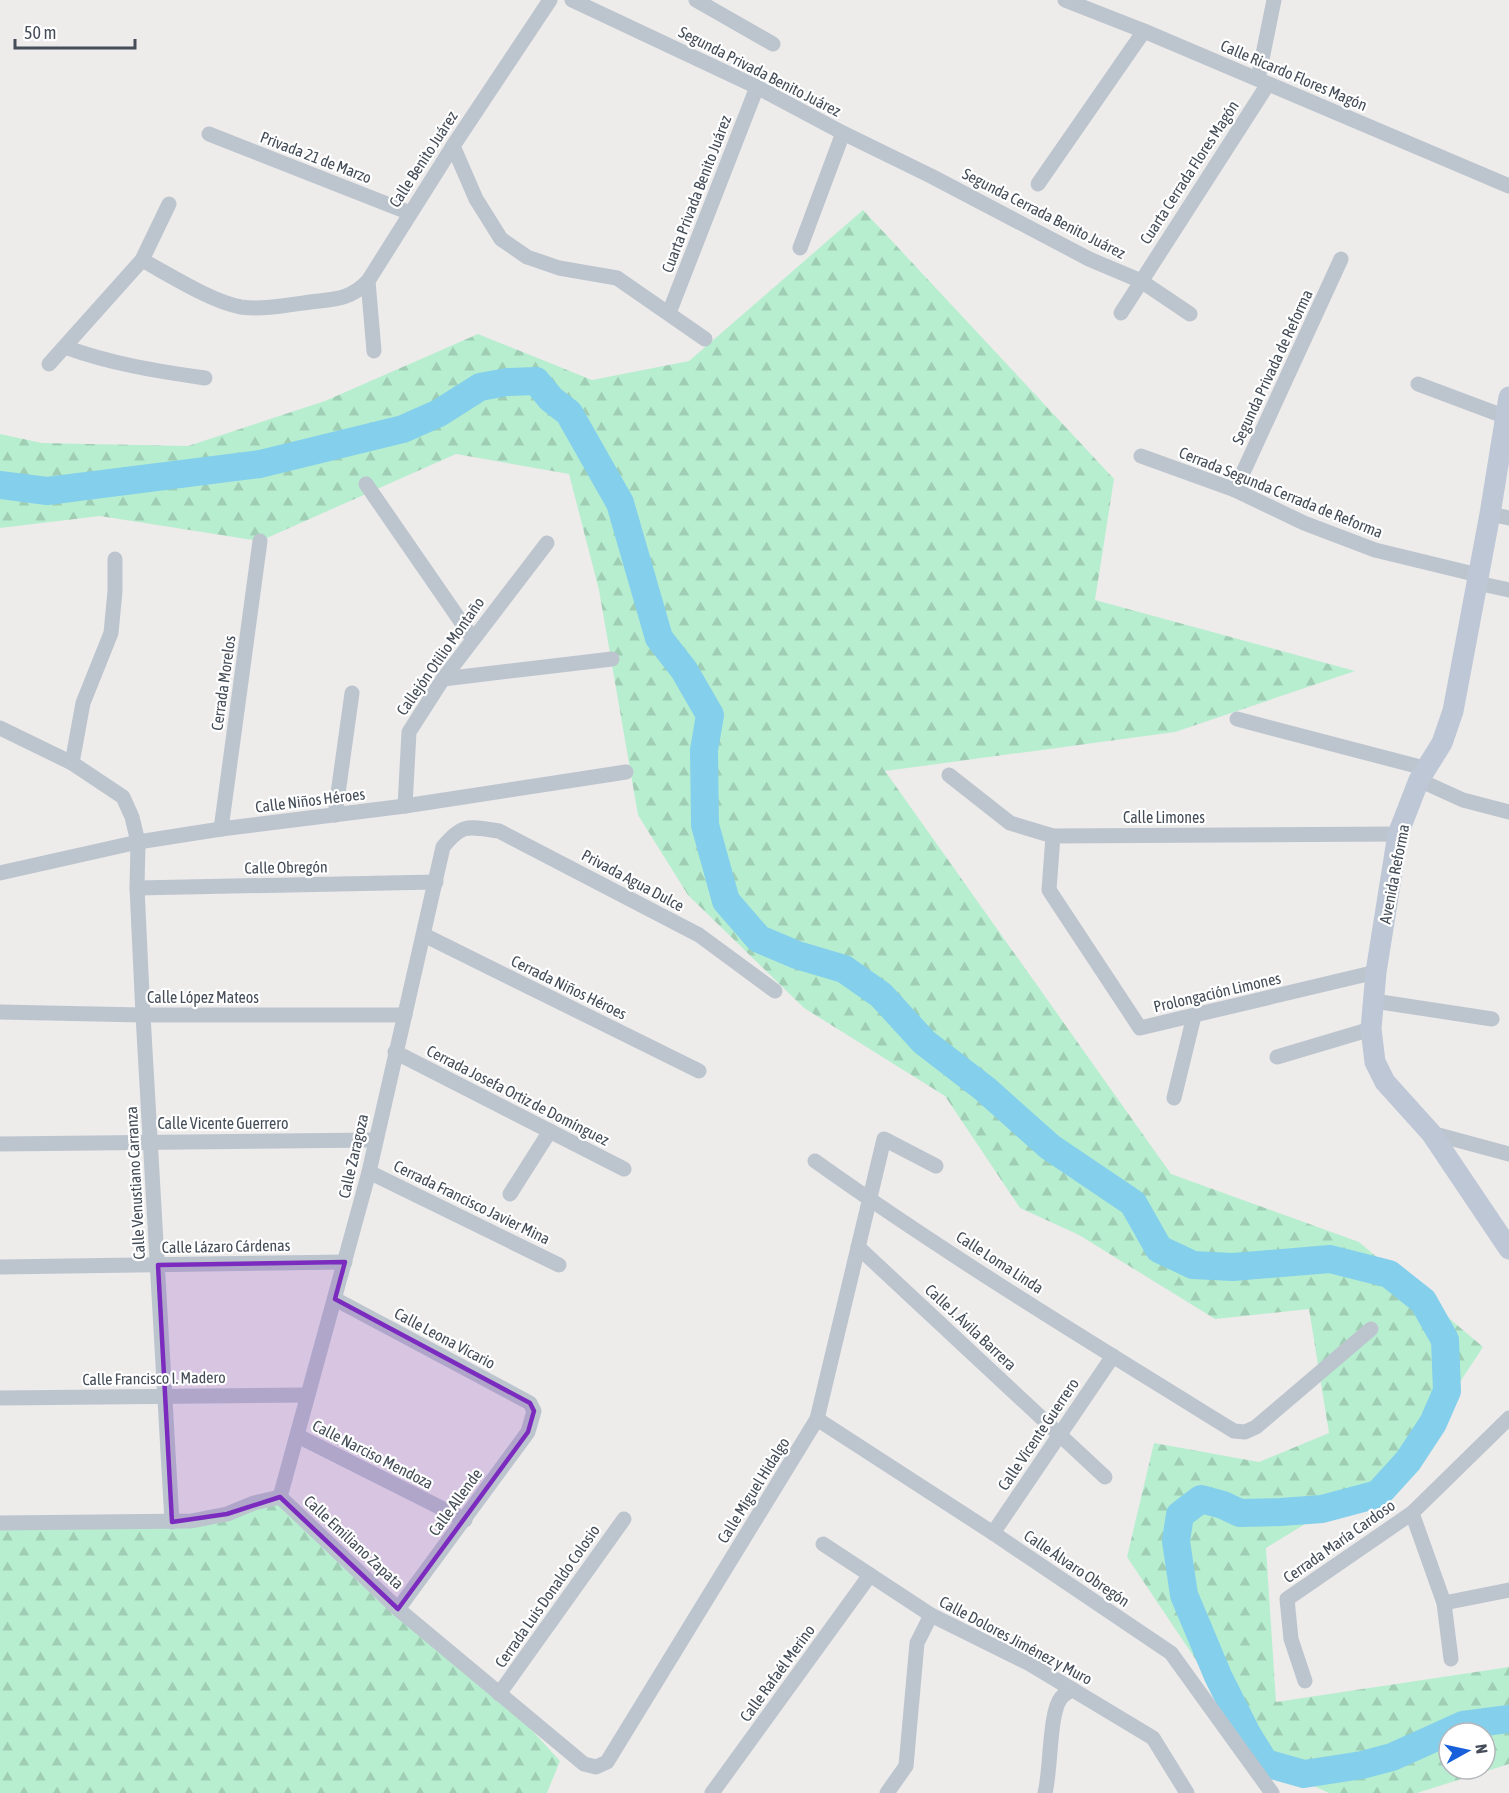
<svg xmlns="http://www.w3.org/2000/svg" width="1509" height="1793" font-family="'Asap Condensed',sans-serif">
<defs>
<pattern id="forest-firs" width="22" height="20" patternUnits="userSpaceOnUse" patternTransform="scale(1.5)"><rect width="22" height="20" fill="#b8eed0"/><path d="M5 1l3.5 6h-7zM16 11l3.5 6h-7z" fill="#9fceb5"/></pattern>
</defs>
<rect width="100%" height="100%" fill="#eeebeb"/>
<g fill="url(#forest-firs)" fill-rule="evenodd">
<path d="M863 210 1114 479 1095 600 1355 671 1175 732 885 771 1171 1174 1359 1242 1483 1347 1408 1461 1266 1548 1276 1702 1509 1667V1764L1417 1793H1329L1265 1763 1127 1557 1154 1443 1259 1462 1329 1433 1309 1309 1215 1319 1079 1235 1020 1208 945 1096 804 1008 688 895 638 815 599 590 569 474 456 454 260 541 100 516 0 528V434L42 443 188 446 325 401 478 334 592 380 689 361ZM1449 1733H1485V1769H1449Z"/>
<path d="M280 1497 499 1694 560 1761 547 1793H0V1524L172 1522Z"/>
</g>
<g fill="none" stroke-linecap="round" stroke-linejoin="round">
<path stroke="#84cfeb" stroke-width="28" d="M0 485 47 491 260 464 403 429 439 413 480 387 507 382 536 381 551 399 569 413 620 503 659 638 684 670 710 715 704 750 705 825 726 901 759 939 797 955 844 969 881 995 924 1042 985 1089 1050 1147 1133 1203 1159 1249 1193 1265 1233 1267 1330 1259 1389 1274 1423 1301 1445 1340 1447 1391 1433 1423 1408 1461 1378 1494 1322 1509 1281 1512 1240 1513 1223 1505 1201 1499 1180 1515 1176 1541 1184 1595 1218 1676 1247 1734 1265 1763 1304 1774 1362 1765 1392 1757 1463 1725 1509 1719"/>
<g stroke="#bcc5ce" stroke-width="15">
<path d="M572 0 757 87 843 133 931 176 1089 259 1141 281 1190 314"/>
<path d="M696 0 773 44"/>
<path d="M1065 0 1144 31 1509 186"/>
<path d="M1258 79 1274 0"/>
<path d="M209 134 410 213"/>
<path d="M453 146 476 199 501 239 527 257 559 268 617 278 705 339"/>
<path d="M1038 184 1144 31"/>
<path d="M800 248 843 133"/>
<path d="M142 260C168 274 212 302 241 307 263 310 288 305 310 302 334 299 350 300 368 281L453 146 550 0"/>
<path d="M368 281 374 351"/>
<path d="M669 313 757 87"/>
<path d="M1121 313 1268 84"/>
<path d="M65 347C111 364 157 371 205 378"/>
<path d="M49 364 142 260 169 204"/>
<path d="M1418 384 1506 417"/>
<path d="M1141 456 1235 490 1304 523 1375 550 1478 575"/>
<path d="M366 484 473 639"/>
<path d="M1235 490 1341 259"/>
<path d="M1490 514 1509 518"/>
<path d="M1477 583 1509 590"/>
<path d="M443 679 612 659"/>
<path d="M1237 719 1428 769"/>
<path d="M0 728 72 763 123 797 132 817 138 842 137 888 143 1015 172 1522"/>
<path d="M72 763 83 703 111 633 115 591V559"/>
<path d="M949 775 1010 823 1053 836 1398 834"/>
<path d="M1419 780 1463 800 1509 812"/>
<path d="M405 806 409 732 443 679 547 543"/>
<path d="M335 815 352 693"/>
<path d="M221 829 260 541"/>
<path d="M1053 836 1049 890 1140 1028 1376 972"/>
<path d="M0 873 138 842 221 829 405 806 626 772"/>
<path d="M137 888 436 882"/>
<path d="M424 935 699 1071"/>
<path d="M1374 1001 1492 1019"/>
<path d="M0 1012 143 1015H405"/>
<path d="M395 1052 624 1169"/>
<path d="M1277 1057 1371 1029"/>
<path d="M1174 1098 1194 1016"/>
<path d="M1431 1133 1509 1154"/>
<path d="M0 1144 375 1140"/>
<path d="M815 1161C950 1257 1093 1344 1234 1431L1245 1432 1256 1427 1371 1329"/>
<path d="M369 1172 559 1265"/>
<path d="M510 1194 550 1131"/>
<path d="M858 1247 1105 1477"/>
<path d="M0 1267 345 1262"/>
<path d="M335 1299 530 1403 534 1411 528 1432 398 1609"/>
<path d="M0 1398 308 1395"/>
<path d="M817 1419 993 1533 1171 1653 1272 1793"/>
<path d="M298 1436 465 1520"/>
<path d="M280 1497 398 1609 584 1764 596 1767 607 1762 817 1419 884 1139 936 1166"/>
<path d="M280 1497 369 1172 443 847C463 822 469 827 499 831L699 935 775 991"/>
<path d="M1412 1513 1444 1603 1451 1659"/>
<path d="M0 1523 191 1521 227 1514 254 1503 280 1497"/>
<path d="M993 1533 1113 1356"/>
<path d="M823 1544 931 1615 1030 1664 1153 1738 1187 1793"/>
<path d="M1444 1603 1509 1590"/>
<path d="M1305 1681 1291 1639 1287 1599 1412 1513 1509 1418"/>
<path d="M499 1694 624 1519"/>
<path d="M712 1793 870 1575"/>
<path d="M887 1793 906 1766 917 1643 931 1615"/>
<path d="M1045 1793C1051 1771 1049 1712 1061 1698 1063 1695 1068 1692 1072 1689"/>
</g>
<path stroke="#bdc7d5" stroke-width="21" d="M1509 397 1490 514 1453 711 1442 743 1419 780 1398 834 1376 972 1371 1029 1375 1062 1385 1082 1431 1133 1509 1249"/>
</g>
<path fill="#7b2cbf" fill-opacity="0.2" stroke="#7b2cbf" stroke-width="4.5" stroke-linejoin="round" d="M345 1262 335 1299 530 1403 534 1411 528 1432 398 1609 280 1497 227 1514 172 1522 158 1265Z"/>
<g text-anchor="middle" dominant-baseline="central" stroke-width="4.5" stroke-linejoin="round" paint-order="stroke">
<g font-size="16" fill="#444d58" stroke="#fff">
<text transform="translate(760 71) rotate(27)">Segunda Privada Benito Juárez</text>
<text transform="translate(1294 75) rotate(23)">Calle Ricardo Flores Magón</text>
<text transform="translate(316 157) rotate(21)">Privada 21 de Marzo</text>
<text transform="translate(423 159) rotate(-57)">Calle Benito Juárez</text>
<text transform="translate(1189 172) rotate(-57)">Cuarta Cerrada Flores Magón</text>
<text transform="translate(696 194) rotate(-69)">Cuarta Privada Benito Juárez</text>
<text transform="translate(1044 213) rotate(27)">Segunda Cerrada Benito Juárez</text>
<text transform="translate(1272 367) rotate(-65)">Segunda Privada de Reforma</text>
<text transform="translate(1281 492) rotate(22)">Cerrada Segunda Cerrada de Reforma</text>
<text transform="translate(440 656) rotate(-55)">Callejón Otilio Montaño</text>
<text transform="translate(223 683) rotate(-82)">Cerrada Morelos</text>
<text transform="translate(310 800) rotate(-7)">Calle Niños Héroes</text>
<text x="1164" y="817">Calle Limones</text>
<text transform="translate(286 867) rotate(-1)">Calle Obregón</text>
<text transform="translate(1394 874) rotate(-79)">Avenida Reforma</text>
<text transform="translate(633 880) rotate(28)">Privada Agua Dulce</text>
<text transform="translate(569 987) rotate(26)">Cerrada Niños Héroes</text>
<text transform="translate(1217 992) rotate(-13)">Prolongación Limones</text>
<text x="203" y="997">Calle López Mateos</text>
<text transform="translate(518 1095) rotate(27)">Cerrada Josefa Ortiz de Domínguez</text>
<text x="223" y="1123">Calle Vicente Guerrero</text>
<text transform="translate(353 1156) rotate(-77)">Calle Zaragoza</text>
<text transform="translate(135 1183) rotate(-93)">Calle Venustiano Carranza</text>
<text transform="translate(472 1202) rotate(26)">Cerrada Francisco Javier Mina</text>
<text transform="translate(226 1246) rotate(-1)">Calle Lázaro Cárdenas</text>
<text transform="translate(1000 1262) rotate(33)">Calle Loma Linda</text>
<text transform="translate(971 1327) rotate(43)">Calle J. Ávila Barrera</text>
<text transform="translate(445 1338) rotate(28)">Calle Leona Vicario</text>
<text transform="translate(154 1378) rotate(-1)">Calle Francisco I. Madero</text>
<text transform="translate(1038 1434) rotate(-56)">Calle Vicente Guerrero</text>
<text transform="translate(373 1454) rotate(27)">Calle Narciso Mendoza</text>
<text transform="translate(753 1490) rotate(-58)">Calle Miguel Hidalgo</text>
<text transform="translate(455 1502) rotate(-54)">Calle Allende</text>
<text transform="translate(1339 1541) rotate(-35)">Cerrada María Cardoso</text>
<text transform="translate(354 1542) rotate(43)">Calle Emiliano Zapata</text>
<text transform="translate(1077 1568) rotate(34)">Calle Álvaro Obregón</text>
<text transform="translate(547 1596) rotate(-55)">Cerrada Luis Donaldo Colosio</text>
<text transform="translate(1016 1640) rotate(28)">Calle Dolores Jiménez y Muro</text>
<text transform="translate(777 1673) rotate(-54)">Calle Rafaél Merino</text>
</g>
</g>
<g transform="translate(1467 1751) rotate(82)"><circle r="28" fill="#ffffff" stroke="#b4b8bc" stroke-width="1.5"/>
<path d="M0-4.5L10 22L0 15L-10 22Z" fill="#1860db"/>
<text y="-9" font-size="16" font-weight="bold" text-anchor="middle" fill="#444d58">N</text>
</g>
<path d="M15 39v9h120v-9" fill="none" stroke="#444d58" stroke-width="3"/>
<text x="24" y="39" font-size="18" fill="#444d58" stroke="#ffffff" stroke-width="4.5" paint-order="stroke">50 m</text>
</svg>
